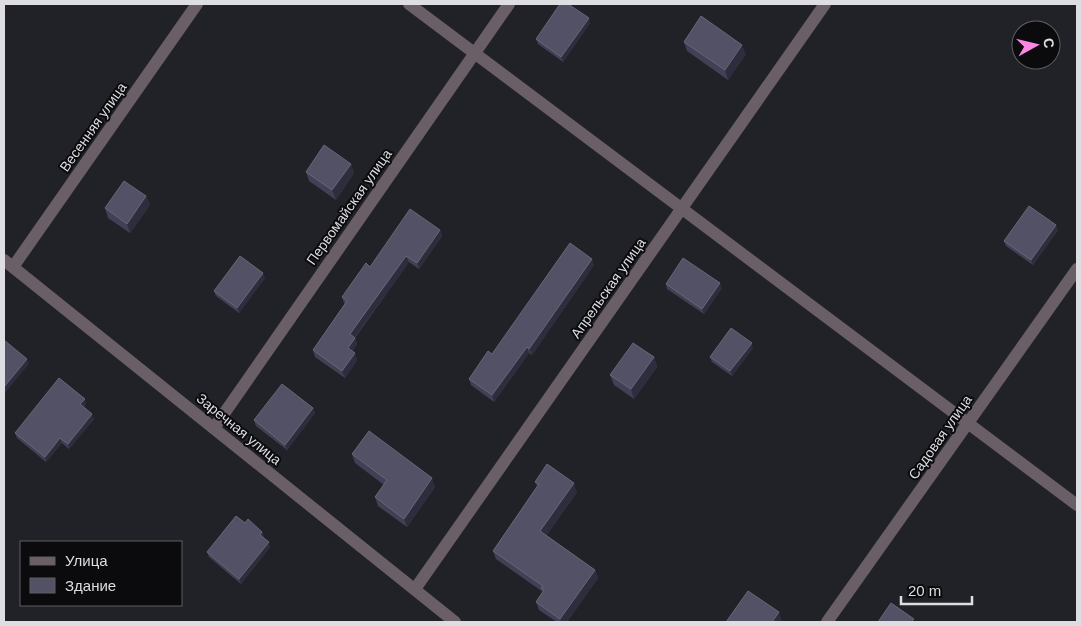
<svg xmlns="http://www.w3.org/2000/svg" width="1081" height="626" font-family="Arial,sans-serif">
<rect width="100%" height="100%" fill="#212227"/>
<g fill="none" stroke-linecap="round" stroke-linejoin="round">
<g stroke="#6a5f66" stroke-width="12">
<path d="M409 4 1077 505"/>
<path d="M4 260 455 622"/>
<path d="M13 267 197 4"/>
<path d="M214 428 509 4"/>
<path d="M415 589 825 4"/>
<path d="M827 622 1077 269"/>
</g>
</g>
<g fill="#414056">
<path d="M590 23 563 62 538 44 536 39Z"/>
<path d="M684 42 746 54 728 80 687 51Z"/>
<path d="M351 164 354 173 336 200 309 181 306 172Z"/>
<path d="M146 196 150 205 130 233 108 218 105 208Z"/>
<path d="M440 230 442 236 419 269 409 262 355 338 357 344 352 352 357 360 345 378 315 357 313 350 345 304 344 303 342 297Z"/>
<path d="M1058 230 1033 265 1006 246 1004 241Z"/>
<path d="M594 265 532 355 529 353 494 402 471 385 469 379 492 354Z"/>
<path d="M265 278 239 313 216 296 214 291Z"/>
<path d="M666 284 722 288 704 314 667 289Z"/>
<path d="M753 348 732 376 712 362 710 357Z"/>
<path d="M654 357 657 367 634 399 614 385 610 375Z"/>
<path d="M86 404 84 407 94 419 69 449 62 443 46 462 17 438 15 433Z"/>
<path d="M313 408 315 413 287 450 256 426 254 420Z"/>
<path d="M352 454 435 487 407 527 378 506 375 497 384 485 355 463Z"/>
<path d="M535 482 577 492 546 536 595 570 598 578 567 622H557L539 610 536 602 543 592 496 559 493 551 537 486Z"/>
<path d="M245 523 262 532 264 537 263 538 270 547 241 584 209 557 207 552Z"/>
</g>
<g fill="#2d2d3d">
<path d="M589 18 590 23 563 62 561 57Z"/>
<path d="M742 45 746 54 728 80 725 70Z"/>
<path d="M351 164 354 173 336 200 332 190Z"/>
<path d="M146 196 150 205 130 233 127 224Z"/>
<path d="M1056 225 1058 230 1033 265 1031 260Z"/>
<path d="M440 230 442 236 419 269 417 263Z"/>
<path d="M406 256 409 262 352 341 350 334Z"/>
<path d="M592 259 594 265 532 355 529 349Z"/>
<path d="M263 273 265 278 239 313 237 308Z"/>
<path d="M720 283 722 288 704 314 702 309Z"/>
<path d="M355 338 357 344 350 355 348 348Z"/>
<path d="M752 343 753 348 732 376 730 371Z"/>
<path d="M527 347 529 353 494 402 492 395Z"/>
<path d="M355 353 357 360 345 378 342 371Z"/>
<path d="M654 357 657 367 634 399 631 389Z"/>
<path d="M27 359 29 364 4 394V387Z"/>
<path d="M85 399 86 404 82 409 80 404Z"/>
<path d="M313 408 315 413 287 450 285 445Z"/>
<path d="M92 414 94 419 69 449 68 444Z"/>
<path d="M60 438 62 443 46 462 45 457Z"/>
<path d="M432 478 435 487 407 527 404 519Z"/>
<path d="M574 483 577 492 543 540 540 531Z"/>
<path d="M262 532 264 537 262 540 260 535Z"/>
<path d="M269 542 270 547 241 584 239 579Z"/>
<path d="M595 570 598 578 567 622H562L560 619Z"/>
<path d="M779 612 782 622H772Z"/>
</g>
<g fill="#525165" stroke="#686778">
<path d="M560 4H568L589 18 561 57 536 39Z"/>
<path d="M701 16 742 45 725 70 684 42Z"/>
<path d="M324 145 351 164 332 190 306 172Z"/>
<path d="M124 181 146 196 127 224 105 208Z"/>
<path d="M1029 206 1056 225 1031 260 1004 241Z"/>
<path d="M410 209 440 230 417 263 406 256 350 334 355 338 348 348 355 353 342 371 313 350 347 301 342 297 366 263 370 267Z"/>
<path d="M570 243 592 259 529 349 527 347 492 395 469 379 488 351 492 354Z"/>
<path d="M240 256 263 273 237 308 214 291Z"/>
<path d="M683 258 720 283 702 309 666 284Z"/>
<path d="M731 328 752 343 730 371 710 357Z"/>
<path d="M4 340 27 359 4 387Z"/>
<path d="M633 343 654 357 631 389 610 375Z"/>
<path d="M59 378 85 399 80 404 92 414 68 444 60 438 45 457 15 433Z"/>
<path d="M282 384 313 408 285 445 254 420Z"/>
<path d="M369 431 432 478 404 519 375 497 387 480 352 454Z"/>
<path d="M547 464 574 483 540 531 595 570 560 619 536 602 544 590 541 588 543 586 493 551 539 484 535 482Z"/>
<path d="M236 516 245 523 248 519 262 532 260 535 269 542 239 579 207 552Z"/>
<path d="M748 591 779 612 772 622H726Z"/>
<path d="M891 603 914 619 911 622H878Z"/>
</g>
<g text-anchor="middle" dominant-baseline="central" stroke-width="4" stroke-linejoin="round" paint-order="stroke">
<g font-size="14" fill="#dedee2" stroke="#0b0b0e">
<text transform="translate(93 127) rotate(-55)">Весенняя улица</text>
<text transform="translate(349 207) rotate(-55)">Первомайская улица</text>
<text transform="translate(608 288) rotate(-55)">Апрельская улица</text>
<text transform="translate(239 429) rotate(39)">Заречная улица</text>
<text transform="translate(940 437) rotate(-55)">Садовая улица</text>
</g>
</g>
<rect width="1081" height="626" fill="none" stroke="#dedee2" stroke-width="10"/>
<rect x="20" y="541" width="162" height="65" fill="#0b0b0e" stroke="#5f5f63"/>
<rect x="30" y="557" width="25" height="8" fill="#6a5f66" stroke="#5f5f63"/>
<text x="65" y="566" font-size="15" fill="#dedee2">Улица</text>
<rect x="30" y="578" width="25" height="15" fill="#525165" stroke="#5f5f63"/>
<text x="65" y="591" font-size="15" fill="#dedee2">Здание</text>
<g transform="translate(1036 45) rotate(82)"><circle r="24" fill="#0b0b0e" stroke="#5f5f63"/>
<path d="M0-4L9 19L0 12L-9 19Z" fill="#fc86e4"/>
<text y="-8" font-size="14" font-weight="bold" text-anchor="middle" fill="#dedee2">С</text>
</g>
<path d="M901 596v8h71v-8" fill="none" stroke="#dedee2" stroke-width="2.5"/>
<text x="908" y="596" font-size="15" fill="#dedee2" stroke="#0b0b0e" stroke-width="4" paint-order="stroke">20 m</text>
</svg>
